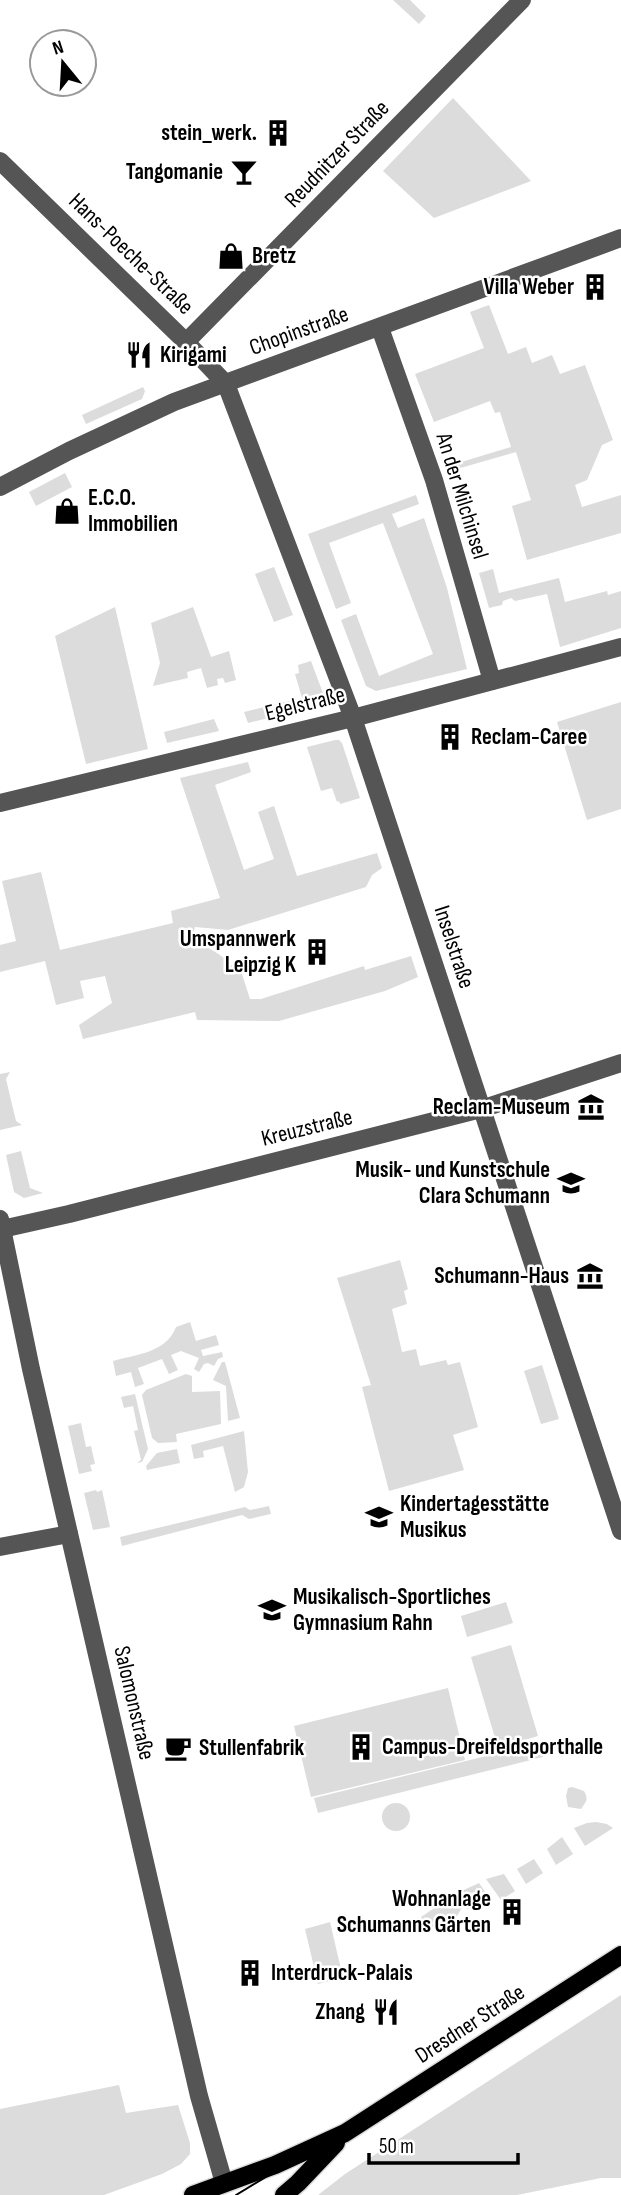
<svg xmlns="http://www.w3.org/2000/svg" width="621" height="2195" font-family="'Sofia Sans Condensed',sans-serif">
<rect width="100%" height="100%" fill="#fff"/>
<g fill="#dcdcdc">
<path d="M393 0H410L426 16 419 24Z"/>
<path d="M453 98 531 181 434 218 383 171Z"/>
<path d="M489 305 508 354 526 347 532 363 552 355 560 374 585 365 613 440 602 445 587 480 575 485 582 507 621 495V533L527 560 512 506 531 500 516 452 450 471 448 466 511 447 500 412 495 413 490 401 434 422 415 374 484 348 470 312Z"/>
<path d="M143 387 145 391 142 399 86 424 82 415Z"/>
<path d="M65 473 72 487 36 506 29 492Z"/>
<path d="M416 495 419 504 392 514 398 528 424 518 447 588 467 669 376 691 366 686 341 620 356 614 379 676 433 654 383 523 329 543 351 603 336 609 308 534Z"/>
<path d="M274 567 293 615 274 622 255 574Z"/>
<path d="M493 569 499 593 559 578 565 602 607 591 608 595 621 591V628L560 647 547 594 515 601 511 598 503 601 502 605 489 608 479 573Z"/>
<path d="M115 607 148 749 86 764 55 636Z"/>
<path d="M193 607 211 657 229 651 236 680 225 683 223 678 217 679 218 685 207 688 201 668 187 672 188 678 153 686 160 663 151 623Z"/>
<path d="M311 661 324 696 319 706 248 723 244 712 302 698 295 674 299 673 298 665Z"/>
<path d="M621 702V809L587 820 557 722Z"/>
<path d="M214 719 219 731 167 743 164 732Z"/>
<path d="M335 740H339L342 743 360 798 340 804 339 801 337 802 332 788 321 791 307 747Z"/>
<path d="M248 762 251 772 215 785 244 870 274 859 258 812 274 806 297 876 377 853 382 868 372 875 366 887 228 930 195 927 191 941C208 947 221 953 233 967L240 968 250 999H261L364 966 365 970 411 956 418 977 385 991 279 1021 197 1020 195 1012 83 1039 79 1025 112 1003 105 976 80 981 84 998 56 1005 45 961 0 972V945L16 941 2 881 41 872 60 950 173 923 171 911 220 898 180 778Z"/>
<path d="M10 1072 6 1079 16 1121 22 1125 0 1130V1074Z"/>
<path d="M21 1151 30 1188 43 1193 24 1198 14 1192 6 1155Z"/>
<path d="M400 1260 408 1289 404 1291 407 1304 392 1309 402 1352 416 1349 420 1366 446 1360 448 1365 460 1362 478 1427 453 1435 464 1470 389 1491 362 1387 371 1385 337 1278Z"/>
<path d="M190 1322 196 1341 216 1335 219 1345 201 1350 203 1356 222 1352 223 1357 218 1359 214 1366 208 1363 204 1364 199 1372 194 1369 199 1358 181 1351 171 1355 178 1370 169 1374 162 1359 138 1368 144 1384 135 1387 131 1372 116 1376 113 1361C137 1354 166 1353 176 1327Z"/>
<path d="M222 1362H225L240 1418 228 1421 226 1386 213 1380Z"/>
<path d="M542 1365 559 1419 541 1424 524 1371Z"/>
<path d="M186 1374 192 1376V1392L220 1391 221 1424 176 1434 177 1442 158 1443 152 1438 142 1395 146 1390Z"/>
<path d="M135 1394 148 1449 142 1462 137 1463 141 1460 134 1431 138 1430 133 1406 124 1408 121 1397Z"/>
<path d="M81 1423 86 1447 91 1446 95 1464 90 1465 92 1471 79 1474 68 1426Z"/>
<path d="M244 1431 248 1472 244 1487 235 1492 223 1446 203 1451 204 1457 194 1459 191 1445Z"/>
<path d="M177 1449 180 1463 147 1470 146 1466 157 1453Z"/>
<path d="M96 1490 97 1492 102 1490 110 1527 93 1530 84 1493Z"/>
<path d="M269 1506 271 1514 249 1519 242 1515 122 1546 120 1537 245 1507 250 1510Z"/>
<path d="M506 1602 513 1623 467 1637 461 1616Z"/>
<path d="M511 1645 538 1736 498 1748 471 1657Z"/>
<path d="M448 1688 465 1760 311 1797 294 1726Z"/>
<path d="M540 1743 543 1757 318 1813 314 1798Z"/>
<path d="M572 1787 584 1791C589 1799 586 1802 581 1809L568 1807 566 1796 568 1788Z"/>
<circle cx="396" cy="1817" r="14"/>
<path d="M596 1822 607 1824 613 1828 585 1846 574 1828 587 1823Z"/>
<path d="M562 1837 573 1854 556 1865 547 1849Z"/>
<path d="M534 1859 543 1873 526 1884 517 1869Z"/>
<path d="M504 1874 515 1891 501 1900 486 1879Z"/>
<path d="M479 1883 488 1896 482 1900 477 1896 471 1907 468 1909 463 1906 457 1916 451 1919 447 1917 438 1927 434 1925 428 1935 421 1917 457 1893Z"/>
<path d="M330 1922 343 1978 318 1984 305 1929Z"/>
<path d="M621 1995V2178H601L517 2195H318L345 2174Z"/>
<path d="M119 2085 126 2113 178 2105 190 2143V2154L181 2164 162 2174 104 2195H0V2109Z"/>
</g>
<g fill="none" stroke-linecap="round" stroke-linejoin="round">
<defs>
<g id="major">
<path d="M193 2195 275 2165 345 2133 621 1955"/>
<path d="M284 2195 298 2183 336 2143"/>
</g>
</defs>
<use href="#major" stroke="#dbdbdb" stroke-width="21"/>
<g stroke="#555" stroke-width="18">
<path d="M0 161 186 342 226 384 353 718 621 1531"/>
<path d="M380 328 434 480 492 681"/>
<path d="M186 342 522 0"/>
<path d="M0 487 69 451 174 402 621 238"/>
<path d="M0 803 353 718 621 647"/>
<path d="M0 1219 31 1369 199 2096 224 2183"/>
<path d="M2 1229 69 1214 481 1109 621 1063"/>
<path d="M0 1547 69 1534"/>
</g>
<use href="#major" stroke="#000" stroke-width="18"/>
<g stroke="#000" stroke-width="2">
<path d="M583 1987 621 1963"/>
<path d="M236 2195 309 2151 621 1950"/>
</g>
</g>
<defs>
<symbol id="building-bare" viewBox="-9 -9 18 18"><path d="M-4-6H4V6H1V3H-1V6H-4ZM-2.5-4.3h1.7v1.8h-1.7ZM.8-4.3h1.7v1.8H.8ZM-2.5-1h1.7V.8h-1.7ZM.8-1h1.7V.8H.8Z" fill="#000" stroke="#fff" stroke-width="2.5" paint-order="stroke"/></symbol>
<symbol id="bar-bare" viewBox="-9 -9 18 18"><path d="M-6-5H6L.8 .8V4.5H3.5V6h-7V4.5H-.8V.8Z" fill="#000" stroke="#fff" stroke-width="2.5" paint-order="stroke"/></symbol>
<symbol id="shop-bare" viewBox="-9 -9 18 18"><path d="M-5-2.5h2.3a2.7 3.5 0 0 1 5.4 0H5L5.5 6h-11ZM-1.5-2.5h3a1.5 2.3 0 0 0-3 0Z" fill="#000" stroke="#fff" stroke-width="2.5" paint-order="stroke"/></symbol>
<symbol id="restaurant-bare" viewBox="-9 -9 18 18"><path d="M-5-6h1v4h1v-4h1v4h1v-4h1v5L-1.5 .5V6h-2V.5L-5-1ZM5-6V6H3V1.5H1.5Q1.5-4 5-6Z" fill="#000" stroke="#fff" stroke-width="2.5" paint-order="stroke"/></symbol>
<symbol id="museum-bare" viewBox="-9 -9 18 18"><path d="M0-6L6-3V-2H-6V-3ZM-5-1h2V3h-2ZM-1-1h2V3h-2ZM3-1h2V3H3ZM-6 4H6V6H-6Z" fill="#000" stroke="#fff" stroke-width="2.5" paint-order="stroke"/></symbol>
<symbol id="school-bare" viewBox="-9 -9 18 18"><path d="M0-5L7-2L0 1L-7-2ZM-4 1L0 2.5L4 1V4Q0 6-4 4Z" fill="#000" stroke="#fff" stroke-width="2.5" paint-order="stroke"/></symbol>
<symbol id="cafe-bare" viewBox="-9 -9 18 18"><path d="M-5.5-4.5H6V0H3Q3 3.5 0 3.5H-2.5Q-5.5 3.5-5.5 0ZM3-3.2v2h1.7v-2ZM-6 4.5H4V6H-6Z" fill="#000" stroke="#fff" stroke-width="2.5" paint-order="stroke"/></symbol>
</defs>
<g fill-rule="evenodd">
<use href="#building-bare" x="259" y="114" width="38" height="38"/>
<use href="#bar-bare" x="225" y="153" width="38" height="38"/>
<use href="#shop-bare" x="212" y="237" width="38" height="38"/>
<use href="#building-bare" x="576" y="268" width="38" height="38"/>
<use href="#restaurant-bare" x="120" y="336" width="38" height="38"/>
<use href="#shop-bare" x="48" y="492" width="38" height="38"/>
<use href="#building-bare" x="431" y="718" width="38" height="38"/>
<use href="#building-bare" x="298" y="933" width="38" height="38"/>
<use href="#museum-bare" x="572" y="1088" width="38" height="38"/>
<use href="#school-bare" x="552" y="1164" width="38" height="38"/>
<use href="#museum-bare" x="571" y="1257" width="38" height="38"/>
<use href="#school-bare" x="360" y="1498" width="38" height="38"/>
<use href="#school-bare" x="253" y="1591" width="38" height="38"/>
<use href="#building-bare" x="342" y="1728" width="38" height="38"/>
<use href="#cafe-bare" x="159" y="1729" width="38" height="38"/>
<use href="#building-bare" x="493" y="1893" width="38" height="38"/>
<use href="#building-bare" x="231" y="1954" width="38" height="38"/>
<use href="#restaurant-bare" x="367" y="1993" width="38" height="38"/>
</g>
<g text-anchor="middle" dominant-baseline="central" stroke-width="5" stroke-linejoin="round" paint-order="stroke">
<g font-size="23" font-weight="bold" fill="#000" stroke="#fff" text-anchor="end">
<text x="257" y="133">stein_werk.</text>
<text x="223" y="172">Tangomanie</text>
<text x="252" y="256" text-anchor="start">Bretz</text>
<text x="574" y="287">Villa Weber</text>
<text x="160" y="355" text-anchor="start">Kirigami</text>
<text x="88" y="498" text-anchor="start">E.C.O.<tspan x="88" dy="26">Immobilien</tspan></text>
<text x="471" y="737" text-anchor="start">Reclam-Caree</text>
<text x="296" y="939">Umspannwerk<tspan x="296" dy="26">Leipzig K</tspan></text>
<text x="570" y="1107">Reclam-Museum</text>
<text x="550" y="1170">Musik- und Kunstschule<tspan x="550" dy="26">Clara Schumann</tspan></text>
<text x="569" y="1276">Schumann-Haus</text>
<text x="400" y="1504" text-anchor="start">Kindertagesstätte<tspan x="400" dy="26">Musikus</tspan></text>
<text x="293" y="1597" text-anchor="start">Musikalisch-Sportliches<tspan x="293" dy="26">Gymnasium Rahn</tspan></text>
<text x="382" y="1747" text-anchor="start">Campus-Dreifeldsporthalle</text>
<text x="199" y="1748" text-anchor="start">Stullenfabrik</text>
<text x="491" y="1899">Wohnanlage<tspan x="491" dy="26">Schumanns Gärten</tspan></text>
<text x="271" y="1973" text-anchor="start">Interdruck-Palais</text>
<text x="365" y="2012">Zhang</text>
</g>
<g font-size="23" fill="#000" stroke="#fff">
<text transform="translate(337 154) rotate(-46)">Reudnitzer Straße</text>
<text transform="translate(131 254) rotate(44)">Hans-Poeche-Straße</text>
<text transform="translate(299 331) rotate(-20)">Chopinstraße</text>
<text transform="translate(462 496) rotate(73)">An der Milchinsel</text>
<text transform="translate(305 704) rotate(-14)">Egelstraße</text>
<text transform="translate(454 947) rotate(72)">Inselstraße</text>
<text transform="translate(307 1128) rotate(-14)">Kreuzstraße</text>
<text transform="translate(134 1703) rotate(77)">Salomonstraße</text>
<text transform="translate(470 2024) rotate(-33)">Dresdner Straße</text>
</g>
</g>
<g transform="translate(63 63) rotate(342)"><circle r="33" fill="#ffffff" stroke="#999999" stroke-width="2"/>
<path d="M0-5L12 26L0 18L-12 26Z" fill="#000000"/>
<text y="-10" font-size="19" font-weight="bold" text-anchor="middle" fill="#000000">N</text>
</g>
<path d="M369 2153v10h149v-10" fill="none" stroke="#000000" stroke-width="3.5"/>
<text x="379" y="2153" font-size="21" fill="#000000" stroke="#ffffff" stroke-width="5" paint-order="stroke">50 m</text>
</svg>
